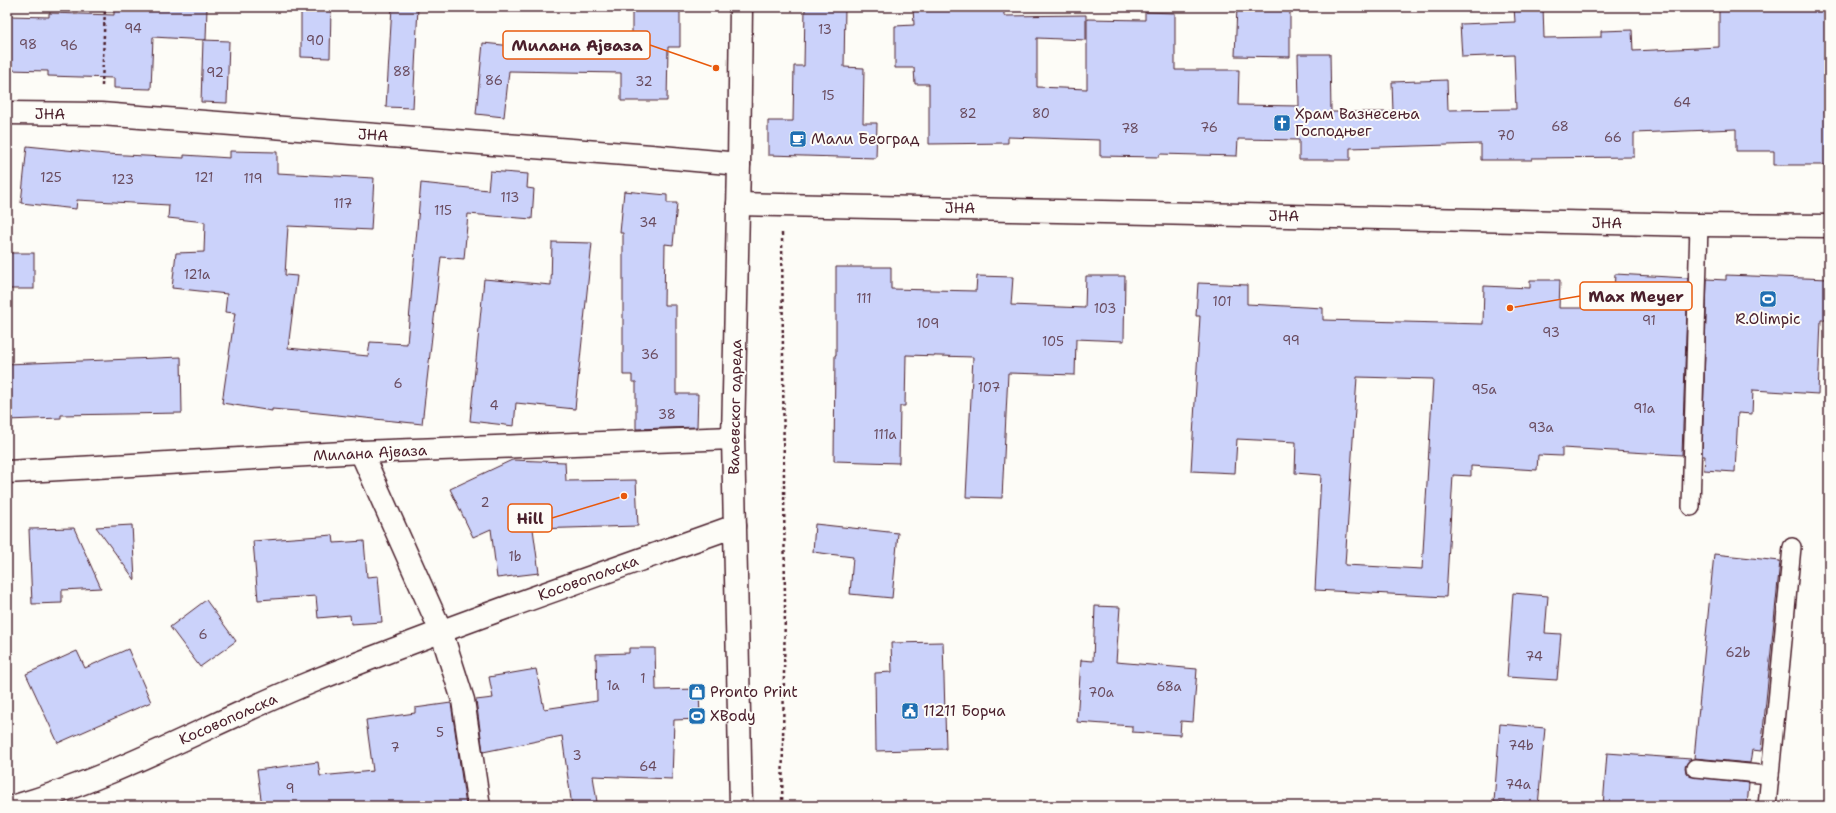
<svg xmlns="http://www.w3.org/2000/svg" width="1836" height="813" font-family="'Shantell Sans',sans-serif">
<rect width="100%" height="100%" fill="#fdfcf7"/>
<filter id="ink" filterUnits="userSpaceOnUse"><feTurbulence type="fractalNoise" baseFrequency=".025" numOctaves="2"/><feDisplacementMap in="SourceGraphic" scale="8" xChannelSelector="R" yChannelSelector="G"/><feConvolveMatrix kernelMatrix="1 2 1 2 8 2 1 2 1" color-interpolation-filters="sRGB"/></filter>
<g filter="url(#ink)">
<g fill="#cbd2fa" stroke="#4a1f2b" fill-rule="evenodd">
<path d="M114 7H207L206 40 153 37 151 89 114 88V78L48 76V71L8 70 9 16 49 17V13L114 15Z"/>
<path d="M301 7H331L330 58 301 57Z"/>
<path d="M392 7H418L413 108 386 107Z"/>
<path d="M632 7H680V47H668L667 101H621V73L509 71 504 117 476 114 483 43 542 49V45L632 47Z"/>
<path d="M805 7H845L844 67 864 68 863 123H877L876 158 768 155V121H793L794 66H804Z"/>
<path d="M913 7H1004V16L1086 15V40L1037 38V87L1087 89V19L1145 20V12L1175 13V70H1239L1238 105 1299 106 1298 54H1330L1331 112H1393L1392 82 1447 80 1448 110 1516 109 1514 55 1462 57 1460 24 1515 22 1514 7H1543L1544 38 1601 37V31L1632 30 1633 51 1719 47V7L1828 10 1825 113H1829V165H1774V151H1736V129L1634 133V157L1532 158V160H1481V144L1350 148V160H1299V140L1238 139 1237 156 1160 154 1159 157 1100 156V140L1008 137V143L929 144V84H915L914 68H895V26L914 25Z"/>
<path d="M1237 7H1290V57L1235 56Z"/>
<path d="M203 40 229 41 227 103 201 102Z"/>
<path d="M27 146 106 154 184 158V155L230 158V151L277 152V173L374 178 371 230 288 226 285 275 297 276 288 348 368 356 370 342 407 344 421 183 488 190 490 171 528 174 527 188 534 189 532 219 468 214 464 259 441 257 422 424 309 412 272 409V411L222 403 235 313 225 312 227 294 172 288 176 253 204 252 205 222 168 218 169 205 77 200 76 209 21 203Z"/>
<path d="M624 191 667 195V203H677L673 245 665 244 664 305H676V394H698L697 427 636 429V382H632V375H623V233H620Z"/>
<path d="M552 242 592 243 575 409 516 403 514 426 470 421 484 279 551 285Z"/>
<rect x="7" y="253" width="27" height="36"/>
<path d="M836 267H891V289L976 291 977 276 1013 277 1011 305 1085 308 1086 276H1125L1124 341 1076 339 1075 375 1008 373 1002 498 966 497 973 357 906 355 905 406H900L899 463 834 461 835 355H836Z"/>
<path d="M1615 274 1688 278 1682 455 1562 448V456L1538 455 1537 470 1471 466V476L1453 475 1446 597 1315 590 1321 475 1295 473 1296 442 1237 439 1235 473 1191 471 1200 316H1196L1198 283 1247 285V304L1323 308V320L1483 324 1484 286 1530 288V280H1560L1559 308H1613ZM1357 377 1433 379 1422 569 1345 565Z"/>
<path d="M1726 275 1829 279V320H1821L1818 394 1753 390 1752 414 1738 413 1735 472 1704 470 1705 456H1702L1707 279 1726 280Z"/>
<path d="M181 357 182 413 61 415V418L7 420V364Z"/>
<path d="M512 460 565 462 566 481 636 480 638 526 533 529 539 573 497 578 491 529 473 537 450 489Z"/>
<path d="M815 524 898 533 892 598 850 594 853 557 813 552Z"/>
<path d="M132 525 135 580 96 527Z"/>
<path d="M74 528 101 588 62 590V603L32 604 29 529Z"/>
<path d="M333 535 334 543 364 541 367 577 378 576 382 622 351 624 350 615 318 618 316 596 258 600 253 541Z"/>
<path d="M1714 554 1780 561 1761 751 1752 750 1750 763 1694 758Z"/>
<path d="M1513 593 1548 596 1545 633 1561 634 1557 680 1507 677Z"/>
<path d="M206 600 236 641 200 667 170 627Z"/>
<path d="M1095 606 1120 607 1116 662 1197 669 1193 722 1181 721 1180 735 1132 732V726L1077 722 1081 660 1093 661Z"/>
<path d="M943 642 946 749 876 751 875 673 892 672 891 643Z"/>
<path d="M629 648H655L656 690 699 689 700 719 674 720 672 779 593 776 597 802 572 806 562 736 483 752 476 700 493 698 489 677 536 669 544 709 597 701 596 654 629 653Z"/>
<path d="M128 649 151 702 58 743 26 674 77 651 85 668Z"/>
<path d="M451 703 466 806H262L257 770 318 762 320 776 373 771 366 720 415 713V708Z"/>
<path d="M1500 724 1545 728 1538 806 1494 802Z"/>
<path d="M1607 753 1691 759 1687 763 1685 767 1686 773 1690 776 1749 783 1747 806H1603Z"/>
</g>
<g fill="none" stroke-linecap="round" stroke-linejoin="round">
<defs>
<g id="service">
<path d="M1691 507 1699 225"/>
<path d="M1695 768 1770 775"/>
<path d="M1767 806 1792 547"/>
</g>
<g id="minor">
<path d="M7 113 101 114 651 156 739 164"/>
<path d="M738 204 1699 225 1829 226"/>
<path d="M361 452 441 631 463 700 479 806"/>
<path d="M7 472 361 452 733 438"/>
<path d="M15 806C117 777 211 723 309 683 449 626 592 577 735 526"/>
</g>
<path id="tertiary" d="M741 806 733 438 739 164 741 7"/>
</defs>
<use href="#service" stroke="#4a1f2b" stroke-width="20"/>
<use href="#minor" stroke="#4a1f2b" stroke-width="25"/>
<use href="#tertiary" stroke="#4a1f2b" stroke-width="25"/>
<g stroke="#4a1f2b" stroke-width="2.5" stroke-dasharray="3 3" stroke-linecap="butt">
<path d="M102 86 105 7"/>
<path d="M782 233 785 608 782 806"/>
</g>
<use href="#service" stroke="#fdfcf7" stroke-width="17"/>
<use href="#minor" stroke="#fdfcf7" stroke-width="22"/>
<use href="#tertiary" stroke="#fdfcf7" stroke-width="22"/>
</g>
</g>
<defs>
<symbol id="church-square" viewBox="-11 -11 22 22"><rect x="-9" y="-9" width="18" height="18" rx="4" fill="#1f6fb2" stroke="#fdfcf7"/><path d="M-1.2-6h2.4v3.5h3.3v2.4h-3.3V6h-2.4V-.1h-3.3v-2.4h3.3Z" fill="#fff"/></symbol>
<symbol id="cafe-square" viewBox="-11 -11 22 22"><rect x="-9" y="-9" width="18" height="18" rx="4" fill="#1f6fb2" stroke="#fdfcf7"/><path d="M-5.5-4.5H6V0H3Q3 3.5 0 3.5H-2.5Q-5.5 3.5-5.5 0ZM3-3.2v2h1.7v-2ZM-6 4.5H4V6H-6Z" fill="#fff"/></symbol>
<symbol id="stadium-square" viewBox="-11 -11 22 22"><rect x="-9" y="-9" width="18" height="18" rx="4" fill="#1f6fb2" stroke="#fdfcf7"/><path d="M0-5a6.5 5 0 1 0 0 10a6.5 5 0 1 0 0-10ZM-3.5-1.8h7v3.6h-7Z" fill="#fff"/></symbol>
<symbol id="shop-square" viewBox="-11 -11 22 22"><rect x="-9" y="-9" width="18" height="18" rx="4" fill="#1f6fb2" stroke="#fdfcf7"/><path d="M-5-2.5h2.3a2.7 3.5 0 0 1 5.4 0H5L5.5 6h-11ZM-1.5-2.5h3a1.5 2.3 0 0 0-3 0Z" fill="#fff"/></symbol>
<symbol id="civic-square" viewBox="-11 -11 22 22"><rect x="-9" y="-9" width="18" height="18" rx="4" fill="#1f6fb2" stroke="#fdfcf7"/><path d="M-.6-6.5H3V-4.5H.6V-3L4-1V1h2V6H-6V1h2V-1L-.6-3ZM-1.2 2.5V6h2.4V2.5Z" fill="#fff"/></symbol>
</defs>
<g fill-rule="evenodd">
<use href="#church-square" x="1272" y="113" width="20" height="20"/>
<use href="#cafe-square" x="788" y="129" width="20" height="20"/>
<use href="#stadium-square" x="1758" y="289" width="20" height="20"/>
<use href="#shop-square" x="687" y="682" width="20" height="20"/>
<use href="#civic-square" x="900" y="701" width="20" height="20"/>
<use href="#stadium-square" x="687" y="706" width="20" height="20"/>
</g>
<g text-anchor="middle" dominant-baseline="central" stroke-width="4" stroke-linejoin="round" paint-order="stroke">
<g font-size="13" fill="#6a4c5f">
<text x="133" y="28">94</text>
<text x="825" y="29">13</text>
<text x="315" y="40">90</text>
<text x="28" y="44">98</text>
<text x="69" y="45">96</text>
<text x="402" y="71">88</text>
<text x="215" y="72">92</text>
<text x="494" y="80">86</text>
<text x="644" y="81">32</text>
<text x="828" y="95">15</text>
<text x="1682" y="102">64</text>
<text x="968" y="113">82</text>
<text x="1041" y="113">80</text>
<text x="1560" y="126">68</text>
<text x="1209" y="127">76</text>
<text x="1130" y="128">78</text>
<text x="1506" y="135">70</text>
<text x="1613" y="137">66</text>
<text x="51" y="177">125</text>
<text x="204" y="177">121</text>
<text x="253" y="178">119</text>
<text x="123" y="179">123</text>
<text x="510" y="197">113</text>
<text x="343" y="203">117</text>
<text x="443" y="210">115</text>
<text x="648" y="222">34</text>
<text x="197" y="274">121a</text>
<text x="864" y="298">111</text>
<text x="1222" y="301">101</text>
<text x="1105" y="308">103</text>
<text x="1649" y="320">91</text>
<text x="928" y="323">109</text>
<text x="1551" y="332">93</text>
<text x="1291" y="340">99</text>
<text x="1053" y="341">105</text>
<text x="650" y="354">36</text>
<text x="398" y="383">6</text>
<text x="989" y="387">107</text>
<text x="1484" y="389">95a</text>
<text x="494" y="405">4</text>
<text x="1644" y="408">91a</text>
<text x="667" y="414">38</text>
<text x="1541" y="427">93a</text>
<text x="885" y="434">111a</text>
<text x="485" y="502">2</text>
<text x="515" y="556">1b</text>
<text x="203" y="634">6</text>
<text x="1738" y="652">62b</text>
<text x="1534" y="656">74</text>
<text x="643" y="678">1</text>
<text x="613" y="685">1a</text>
<text x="1169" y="686">68a</text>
<text x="1101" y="692">70a</text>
<text x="440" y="732">5</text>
<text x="1521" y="745">74b</text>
<text x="395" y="747">7</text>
<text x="577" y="755">3</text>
<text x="648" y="766">64</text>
<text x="1518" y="784">74a</text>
<text x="290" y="788">9</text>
</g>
<g font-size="15" fill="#4a1f2b" stroke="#fdfcf7">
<text transform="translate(50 114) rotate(1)">ЈНА</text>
<text transform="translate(373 135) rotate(4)">ЈНА</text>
<text transform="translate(960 208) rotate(1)">ЈНА</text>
<text transform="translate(1284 216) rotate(1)">ЈНА</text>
<text transform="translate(1607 223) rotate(1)">ЈНА</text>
<text transform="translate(735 407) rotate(-89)">Ваљевског одреда</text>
<text transform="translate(370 453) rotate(-3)">Милана Ајваза</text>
<text transform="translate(588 578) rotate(-20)">Косовопољска</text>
<text transform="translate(228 719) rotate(-24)">Косовопољска</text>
</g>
<g font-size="15" fill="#4a1f2b" stroke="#fdfcf7" text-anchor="start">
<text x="1295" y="114">Храм Вазнесења<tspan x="1295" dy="17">Господњег</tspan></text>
<text x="811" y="139">Мали Београд</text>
<text x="1768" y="319" text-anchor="middle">R.Olimpic</text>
<text x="710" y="692">Pronto Print</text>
<text x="923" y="711">11211 Борча</text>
<text x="710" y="716">XBody</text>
</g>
</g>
<path fill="none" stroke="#e8590c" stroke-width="1.5" d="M716 68L650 45M1510 308L1580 296M624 496L552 518"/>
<g fill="#e8590c" stroke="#fdfcf7" stroke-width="1.5">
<circle cx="716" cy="68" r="4"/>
<circle cx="1510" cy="308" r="4"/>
<circle cx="624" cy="496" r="4"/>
</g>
<g fill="#fdfcf7" stroke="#e8590c" stroke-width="1.5">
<rect x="503" y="31" width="147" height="28" rx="4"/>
<rect x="1580" y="282" width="112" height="28" rx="4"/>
<rect x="508" y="504" width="44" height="28" rx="4"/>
</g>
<g font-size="16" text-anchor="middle" font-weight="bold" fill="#4a1f2b">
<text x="577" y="51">Милана Ајваза</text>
<text x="1636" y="302">Max Meyer</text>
<text x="530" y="524">Hill</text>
</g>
<rect width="1836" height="813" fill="none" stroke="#fdfcf7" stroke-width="24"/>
<rect x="12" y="12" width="1812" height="789" fill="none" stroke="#4a1f2b" stroke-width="1.5" filter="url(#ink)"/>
</svg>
